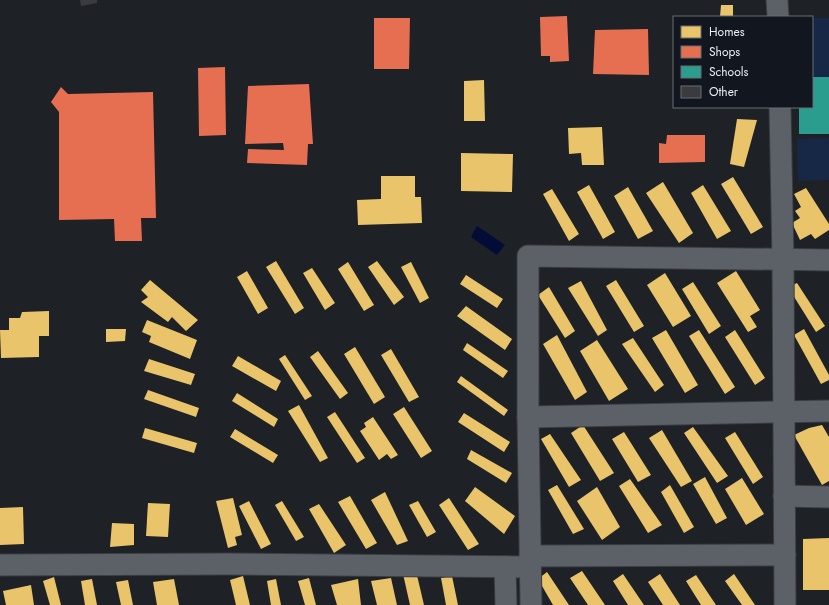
<svg xmlns="http://www.w3.org/2000/svg" width="829" height="605" font-family="Jost,sans-serif">
<rect width="100%" height="100%" fill="#1e2125"/>
<g fill="#172846">
<rect x="812" y="18" width="17" height="59"/>
<path d="M829 138V180L798 181 797 139Z"/>
</g>
<path fill="#030b37" d="M477 226 505 245 497 255 471 237Z"/>
<g fill="#e9c46a">
<path d="M721 5H733V17H720Z"/>
<path d="M484 80 485 121H464V81Z"/>
<path d="M737 119 757 120 744 167 730 164Z"/>
<path d="M602 127 604 165H582L581 153 569 154 568 128Z"/>
<path d="M461 153 513 154 512 192 461 191Z"/>
<path d="M381 176H415V197H421L422 223 358 225 357 200 381 199Z"/>
<path d="M733 177 763 227 751 234 721 184Z"/>
<path d="M663 182 693 233 679 243 646 193Z"/>
<path d="M589 185 615 232 603 239 577 192Z"/>
<path d="M703 185 731 231 717 239 691 193Z"/>
<path d="M628 187 653 231 638 239 614 196Z"/>
<path d="M806 188 829 224V230L815 239 811 234 800 240 792 223 800 218 795 211 801 207 794 194Z"/>
<path d="M552 189 579 234 569 241 543 194Z"/>
<path d="M276 261 304 308 295 314 266 267Z"/>
<path d="M377 261 404 297 394 305 368 267Z"/>
<path d="M348 262 374 305 364 311 338 269Z"/>
<path d="M411 262 429 298 420 303 401 267Z"/>
<path d="M312 268 335 303 325 310 303 273Z"/>
<path d="M247 271 268 308 258 314 237 277Z"/>
<path d="M736 271 760 310 750 316 757 327 748 332 717 283Z"/>
<path d="M665 273 691 316 673 327 647 285Z"/>
<path d="M466 275 503 299 497 308 460 284Z"/>
<path d="M150 280 198 320 186 331 172 317 168 322 141 302 148 297 141 290Z"/>
<path d="M616 280 644 326 634 332 606 286Z"/>
<path d="M581 281 607 330 598 336 568 288Z"/>
<path d="M693 282 721 326 709 334 682 289Z"/>
<path d="M797 283 825 326 816 332 788 287Z"/>
<path d="M549 287 575 331 565 338 538 295Z"/>
<path d="M466 306 512 339 505 350 457 316Z"/>
<path d="M49 311V336H39V357L1 358 0 330H9V318H20L22 312Z"/>
<path d="M147 320 197 340 190 359 149 342 151 336 142 332Z"/>
<path d="M106 329H126L125 341 106 342Z"/>
<path d="M804 329 829 375V380L821 384 794 335Z"/>
<path d="M666 330 698 385 685 393 652 338Z"/>
<path d="M699 330 735 387 725 394 689 336Z"/>
<path d="M735 330 765 378 755 385 725 337Z"/>
<path d="M557 335 587 392 575 400 543 344Z"/>
<path d="M633 338 664 385 655 392 622 344Z"/>
<path d="M597 340 628 389 609 401 580 351Z"/>
<path d="M467 343 508 371 503 378 463 350Z"/>
<path d="M355 347 385 397 374 404 344 354Z"/>
<path d="M391 349 419 397 409 402 381 355Z"/>
<path d="M318 351 348 393 340 399 310 357Z"/>
<path d="M285 355 312 396 305 400 279 359Z"/>
<path d="M238 356 281 381 276 391 232 366Z"/>
<path d="M149 359 195 374 191 385 144 371Z"/>
<path d="M461 376 508 410 504 416 457 382Z"/>
<path d="M148 390 199 408 196 417 144 399Z"/>
<path d="M237 393 278 419 274 427 232 401Z"/>
<path d="M299 405 328 458 320 462 288 411Z"/>
<path d="M404 407 432 451 421 458 393 414Z"/>
<path d="M335 412 365 458 357 463 327 417Z"/>
<path d="M464 413 510 442 504 452 458 422Z"/>
<path d="M373 417 398 455 391 459 387 454 379 460 360 431 366 427 364 423Z"/>
<path d="M583 425 614 473 600 481 571 433Z"/>
<path d="M822 425 829 437V481L822 485 794 435 809 428Z"/>
<path d="M693 427 728 476 717 483 684 433Z"/>
<path d="M145 428 197 443 194 453 142 438Z"/>
<path d="M235 429 278 455 273 463 230 437Z"/>
<path d="M662 430 692 481 681 487 649 438Z"/>
<path d="M624 432 651 475 638 482 612 439Z"/>
<path d="M735 432 763 477 753 484 725 438Z"/>
<path d="M550 434 581 480 569 487 541 439Z"/>
<path d="M471 450 512 473 506 483 467 459Z"/>
<path d="M705 477 727 518 716 524 693 484Z"/>
<path d="M742 478 764 514 746 525 725 489Z"/>
<path d="M630 479 662 525 648 533 619 486Z"/>
<path d="M557 485 584 529 573 534 548 490Z"/>
<path d="M670 485 694 527 684 533 661 492Z"/>
<path d="M475 487 515 516 504 534 465 501Z"/>
<path d="M597 487 620 527 602 540 577 501Z"/>
<path d="M385 492 408 541 397 545 371 500Z"/>
<path d="M350 496 377 543 366 549 338 502Z"/>
<path d="M233 498 242 535 235 537 237 545 228 548 216 501Z"/>
<path d="M449 498 479 544 468 550 439 505Z"/>
<path d="M249 501 271 544 261 549 239 506Z"/>
<path d="M282 501 304 537 296 541 275 505Z"/>
<path d="M418 501 436 532 427 537 409 505Z"/>
<path d="M148 503 170 504 168 537 146 536Z"/>
<path d="M319 504 346 545 334 553 309 509Z"/>
<path d="M23 507 24 544 0 545V508Z"/>
<path d="M112 523 134 524V545L110 547Z"/>
<path d="M829 538V590H803V539Z"/>
<path d="M416 571 424 605H410L403 574Z"/>
<path d="M582 571 605 605H588L570 578Z"/>
<path d="M547 572 569 605H553L538 579Z"/>
<path d="M623 574 644 605H628L613 581Z"/>
<path d="M660 574 680 605H663L648 582Z"/>
<path d="M734 574 755 605H742L725 581Z"/>
<path d="M696 575 716 605H701L686 581Z"/>
<path d="M243 576 250 605H236L230 580Z"/>
<path d="M452 576 458 605H446L441 578Z"/>
<path d="M54 577 61 605H50L43 581Z"/>
<path d="M309 578 316 605H305L298 581Z"/>
<path d="M391 578 397 605H377L371 581Z"/>
<path d="M92 579 97 605H85L81 581Z"/>
<path d="M174 579 179 605H157L153 582Z"/>
<path d="M276 579 281 605H271L267 581Z"/>
<path d="M358 579 361 605H337L331 585Z"/>
<path d="M128 580 133 605H121L116 582Z"/>
<path d="M31 585 34 605H6L3 591Z"/>
</g>
<g fill="#e76f51">
<path d="M567 16 569 61 550 62V56H541L540 17Z"/>
<path d="M374 18H410L409 69H374Z"/>
<path d="M648 29 649 75 593 74 595 30Z"/>
<path d="M225 67 226 135 199 136 198 68Z"/>
<path d="M309 84 313 144H308L307 165 247 163 248 149 284 150 283 143 245 144 248 86Z"/>
<path d="M61 87 68 94 153 92 156 218H141L142 241H115L114 219 59 220V112L51 102Z"/>
<path d="M667 135H705V162L659 163V143L666 144Z"/>
</g>
<path fill="#2a9d8f" d="M812 77H829V134H799V107H812Z"/>
<path fill="#393b3f" d="M80 0H97V3L81 6Z"/>
<g fill="none" stroke-linecap="round" stroke-linejoin="round">
<defs>
<g id="street">
<path d="M777 0 778 17"/>
<path d="M780 107 783 260 785 605"/>
<path d="M528 417 829 411"/>
<path d="M784 496 829 497"/>
<path d="M530 556 785 555"/>
<path d="M0 565 229 564 530 567"/>
<path d="M505 567 506 605"/>
<path d="M531 605 528 417V256L829 260"/>
</g>
</defs>
<use href="#street" stroke="#3b3d41" stroke-width="23"/>
<use href="#street" stroke="#5c6168" stroke-width="21"/>
</g>
<rect x="673" y="16" width="140" height="92" fill="#12161e" stroke="#686c73"/>
<rect x="681" y="26" width="20" height="12" fill="#e9c46a" stroke="#686c73"/>
<text x="709" y="36" font-size="12" fill="#e9ecf2">Homes</text>
<rect x="681" y="46" width="20" height="12" fill="#e76f51" stroke="#686c73"/>
<text x="709" y="56" font-size="12" fill="#e9ecf2">Shops</text>
<rect x="681" y="66" width="20" height="12" fill="#2a9d8f" stroke="#686c73"/>
<text x="709" y="76" font-size="12" fill="#e9ecf2">Schools</text>
<rect x="681" y="86" width="20" height="12" fill="#393b3f" stroke="#686c73"/>
<text x="709" y="96" font-size="12" fill="#e9ecf2">Other</text>
</svg>
